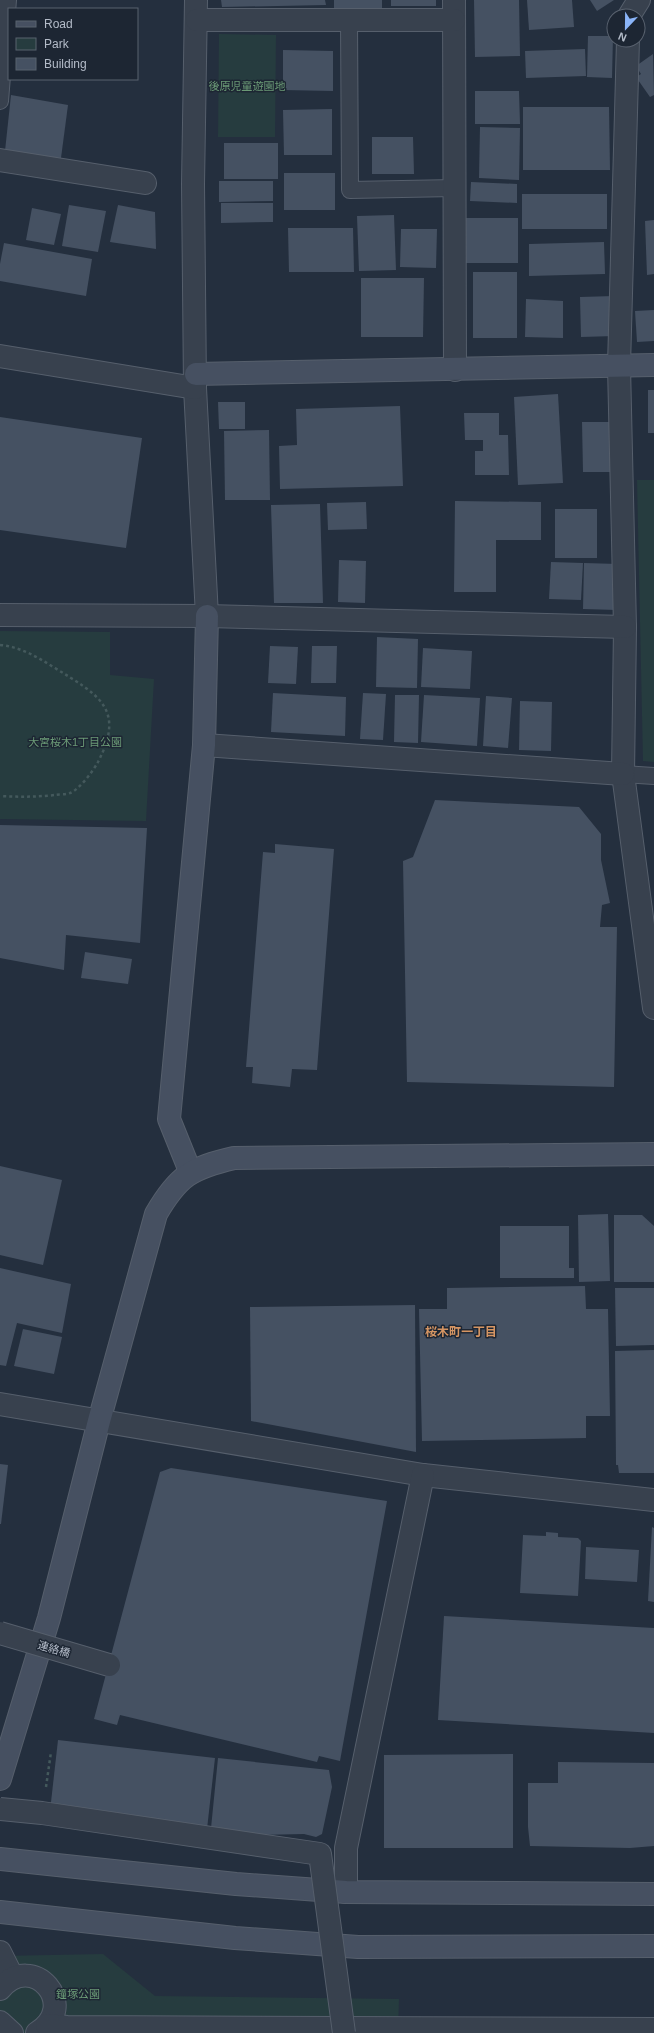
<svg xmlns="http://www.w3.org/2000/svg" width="654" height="2033" font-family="Helvetica,'Noto Sans JP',sans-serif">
<rect width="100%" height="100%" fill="#242f3e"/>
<g fill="#263c3f">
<path d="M219 34 276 35 275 137H218Z"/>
<path d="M637 480H654V762L643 761Z"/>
<path d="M0 631 110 632V675L154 679 146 821 0 819Z"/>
<path d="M103 1954 155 1996 399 1999 398 2033H0V1956Z"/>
</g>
<g fill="#455162">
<path d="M221 0H325L326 5 222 7Z"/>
<path d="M334 0H382V8L334 10Z"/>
<rect x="391" y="0" width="45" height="6"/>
<path d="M474 0H519L520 56 475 57Z"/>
<path d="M527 0H572L574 27 529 30Z"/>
<path d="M590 0H614L597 11Z"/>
<path d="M588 36H613L612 78 587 77Z"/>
<path d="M585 49 586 76 526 78 525 51Z"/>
<path d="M283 50 333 51V91L283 90Z"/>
<path d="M653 54 654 95 650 97 636 77 641 74 636 66Z"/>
<path d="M475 91H519L520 124H475Z"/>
<path d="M11 95 68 105 61 158 5 151Z"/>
<path d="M523 107H609L610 170H523Z"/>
<path d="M332 109V155H284L283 110Z"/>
<path d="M480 127 520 128 519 180 479 178Z"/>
<path d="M372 137H413L414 174H372Z"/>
<rect x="224" y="143" width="54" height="36"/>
<rect x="284" y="173" width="51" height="37"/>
<path d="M219 181H273V201L219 202Z"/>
<path d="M471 182 517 184V203L470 201Z"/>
<rect x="522" y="194" width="85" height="35"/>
<path d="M221 203H273V222L221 223Z"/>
<path d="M69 205 106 211 98 252 62 246Z"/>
<path d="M118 205 155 212 156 249 110 242Z"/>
<path d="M32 208 61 214 54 245 26 240Z"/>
<path d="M394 215 396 270 359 271 357 216Z"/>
<path d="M465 218H518V263H466Z"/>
<path d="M654 220V274L647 275 645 221Z"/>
<path d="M288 228H353L354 272H289Z"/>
<path d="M401 229H437L436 268 400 267Z"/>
<path d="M604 242 605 274 529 276V244Z"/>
<path d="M4 243 92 259 86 296 0 281V264Z"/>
<rect x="473" y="272" width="44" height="66"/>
<path d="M361 278H424L423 337H361Z"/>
<path d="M614 296 615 336 581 337 580 297Z"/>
<path d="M526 299 563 301V338L525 337Z"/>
<path d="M654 310V341L637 342 635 311Z"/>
<rect x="648" y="390" width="6" height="43"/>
<path d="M558 394 563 483 518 485 514 397Z"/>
<path d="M218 402H245V429H219Z"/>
<path d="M400 406 403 486 280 489 279 446 297 445 296 409Z"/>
<path d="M464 413H499V435H508L509 475H475V451H483V440H465Z"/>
<path d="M0 417 142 438 126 548 0 530Z"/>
<path d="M582 422H615V472H583Z"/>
<path d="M269 430 270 500H225L224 431Z"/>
<path d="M455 501 541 502V540H496V592H454Z"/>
<path d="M366 502 367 529 328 530 327 503Z"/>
<path d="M320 504 323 603H274L271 505Z"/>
<rect x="555" y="509" width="42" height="49"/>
<path d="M339 560 366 561 365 603 338 602Z"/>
<path d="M551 562 583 563 581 600 549 599Z"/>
<path d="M584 563 618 564 617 610 583 609Z"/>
<path d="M377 637 418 639 417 688 376 687Z"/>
<path d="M270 646 298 647 296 684 268 683Z"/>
<path d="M312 646H337L336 683H311Z"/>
<path d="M423 648 472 651 470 689 421 687Z"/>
<path d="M273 693 346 697 345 736 271 732Z"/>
<path d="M363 693 386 694 383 740 360 739Z"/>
<path d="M395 695H419L418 743 394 742Z"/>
<path d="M424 695 480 698 477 746 421 742Z"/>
<path d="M486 696 512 698 508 748 483 746Z"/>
<path d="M520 701 552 702 551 751 519 750Z"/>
<path d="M435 800 579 807 601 834V860L610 903 602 905 600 927H617L614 1087 407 1082 403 861 413 857Z"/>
<path d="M0 825 147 828 140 943 66 935 64 970 0 958Z"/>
<path d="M275 844 334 849 317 1070 292 1069 290 1087 252 1083 253 1067H246L263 852 275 853Z"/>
<path d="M85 952 132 959 128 984 81 978Z"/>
<path d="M0 1166 62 1180 43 1265 0 1255Z"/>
<path d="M608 1214 610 1281 579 1282 578 1215Z"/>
<path d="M614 1215H642L654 1226V1282H614Z"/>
<path d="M500 1226H569V1268H574V1278H500Z"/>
<path d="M0 1268 71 1284 62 1333 17 1323 6 1366 0 1365Z"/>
<path d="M585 1286 586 1309H608L610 1416H586V1438L422 1441 419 1309H447V1288Z"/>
<path d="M615 1288H654V1345L616 1346Z"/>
<path d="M415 1305 416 1452 251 1421 250 1307Z"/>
<path d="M23 1329 62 1337 54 1374 14 1366Z"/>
<path d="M654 1350V1473H619L618 1465H616L615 1351Z"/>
<path d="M0 1464 8 1465 1 1524H0Z"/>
<path d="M171 1468 387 1501 340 1761 319 1756 317 1762 120 1715 117 1725 94 1719 160 1472Z"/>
<path d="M652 1527 654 1528V1602L648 1601Z"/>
<path d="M546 1532 558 1533V1537L578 1538 581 1541 578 1596 520 1593 523 1535 546 1536Z"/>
<path d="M586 1547 639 1550 637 1582 585 1579Z"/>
<path d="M444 1616 654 1628V1733L438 1720Z"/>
<path d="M58 1740 215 1758 207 1829 50 1811Z"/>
<path d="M513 1754V1848H384V1755Z"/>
<path d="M218 1758 329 1770 332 1787 322 1834 316 1837 304 1834 257 1835 211 1828Z"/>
<path d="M558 1762 654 1763V1846L630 1848 530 1846 528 1827V1783H558Z"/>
</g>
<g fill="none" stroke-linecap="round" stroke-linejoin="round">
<defs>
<g id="lane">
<path d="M349 20 350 190 455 188"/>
<path d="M0 101 8 0"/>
<path d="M623 774 654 776"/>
</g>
<g id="street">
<path d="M196 0 193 184 195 388 207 616"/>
<path d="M454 0 455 370"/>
<path d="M629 16 639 0"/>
<path d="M197 20H454"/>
<path d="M628 40 619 366 625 627 623 774 654 1008"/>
<path d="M0 160 145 183"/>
<path d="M0 356 195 388"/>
<path d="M0 615 207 616 625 627"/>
<path d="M204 745 623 774"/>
<path d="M0 1404 423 1475 654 1500"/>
<path d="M346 1892V1848L423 1475"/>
<path d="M0 1952 13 1978"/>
<path d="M0 1989C33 1950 81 2006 37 2033"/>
<path d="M0 2022 12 2033"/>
<path d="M47 2025 67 2027 654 2029"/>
</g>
<g id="secondary">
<path d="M196 374 654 365"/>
<path d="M190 1171 169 1119 204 745 207 616"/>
<path d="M0 1779 49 1618 99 1421 156 1214C178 1176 191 1168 234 1158L654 1154"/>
<path d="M0 1859 236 1884 346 1892 654 1894"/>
<path d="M0 1912 235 1938 358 1947 654 1946"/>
</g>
</defs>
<use href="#lane" stroke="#565f6c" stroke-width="18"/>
<use href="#street" stroke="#565f6c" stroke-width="24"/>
<use href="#secondary" stroke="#565f6c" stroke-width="24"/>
<g stroke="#44595c" stroke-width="2.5" stroke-dasharray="3 3" stroke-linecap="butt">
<path d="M0 645C21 647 37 657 55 668 98 695 126 708 98 762 93 771 80 789 70 793 66 795 59 794 55 795 36 797 19 797 0 796"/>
<path d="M46 1787 51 1752"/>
</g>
<use href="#lane" stroke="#38414e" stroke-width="16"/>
<use href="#street" stroke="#38414e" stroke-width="22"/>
<use href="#secondary" stroke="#465061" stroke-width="22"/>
<defs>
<g id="street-bridge">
<path d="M0 1633 109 1665"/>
<path d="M0 1809 42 1813 320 1854 344 2033"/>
</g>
</defs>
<use href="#street-bridge" stroke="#565f6c" stroke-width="24" stroke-linecap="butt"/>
<use href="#street-bridge" stroke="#38414e" stroke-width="22"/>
</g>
<g text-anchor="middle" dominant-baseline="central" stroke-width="3" stroke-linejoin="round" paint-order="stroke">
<g font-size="11" fill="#6b9a76" stroke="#1d2633">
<text x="247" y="86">後原児童遊園地</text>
<text x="75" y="742">大宮桜木1丁目公園</text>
<text x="78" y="1994">鐘塚公園</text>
</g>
<g font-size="11" fill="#b4bcc9" stroke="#1d2633">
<text transform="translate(54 1649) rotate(16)">連絡橋</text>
</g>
<g font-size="12" font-weight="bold" fill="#d59563" stroke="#1d2633">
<text x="461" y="1332">桜木町一丁目</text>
</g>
</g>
<rect x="8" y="8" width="130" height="72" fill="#1d2633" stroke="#59626f"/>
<rect x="16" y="21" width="20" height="6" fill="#465061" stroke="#59626f"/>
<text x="44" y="28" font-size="12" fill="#b4bcc9">Road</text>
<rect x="16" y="38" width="20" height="12" fill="#263c3f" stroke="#59626f"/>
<text x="44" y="48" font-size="12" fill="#b4bcc9">Park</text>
<rect x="16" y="58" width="20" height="12" fill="#455162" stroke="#59626f"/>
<text x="44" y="68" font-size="12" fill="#b4bcc9">Building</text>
<g transform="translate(626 28) rotate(202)"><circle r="19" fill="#1d2633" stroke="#59626f"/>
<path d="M0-3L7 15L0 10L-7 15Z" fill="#8ab4f8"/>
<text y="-6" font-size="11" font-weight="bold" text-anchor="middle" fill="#b4bcc9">N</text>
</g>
</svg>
